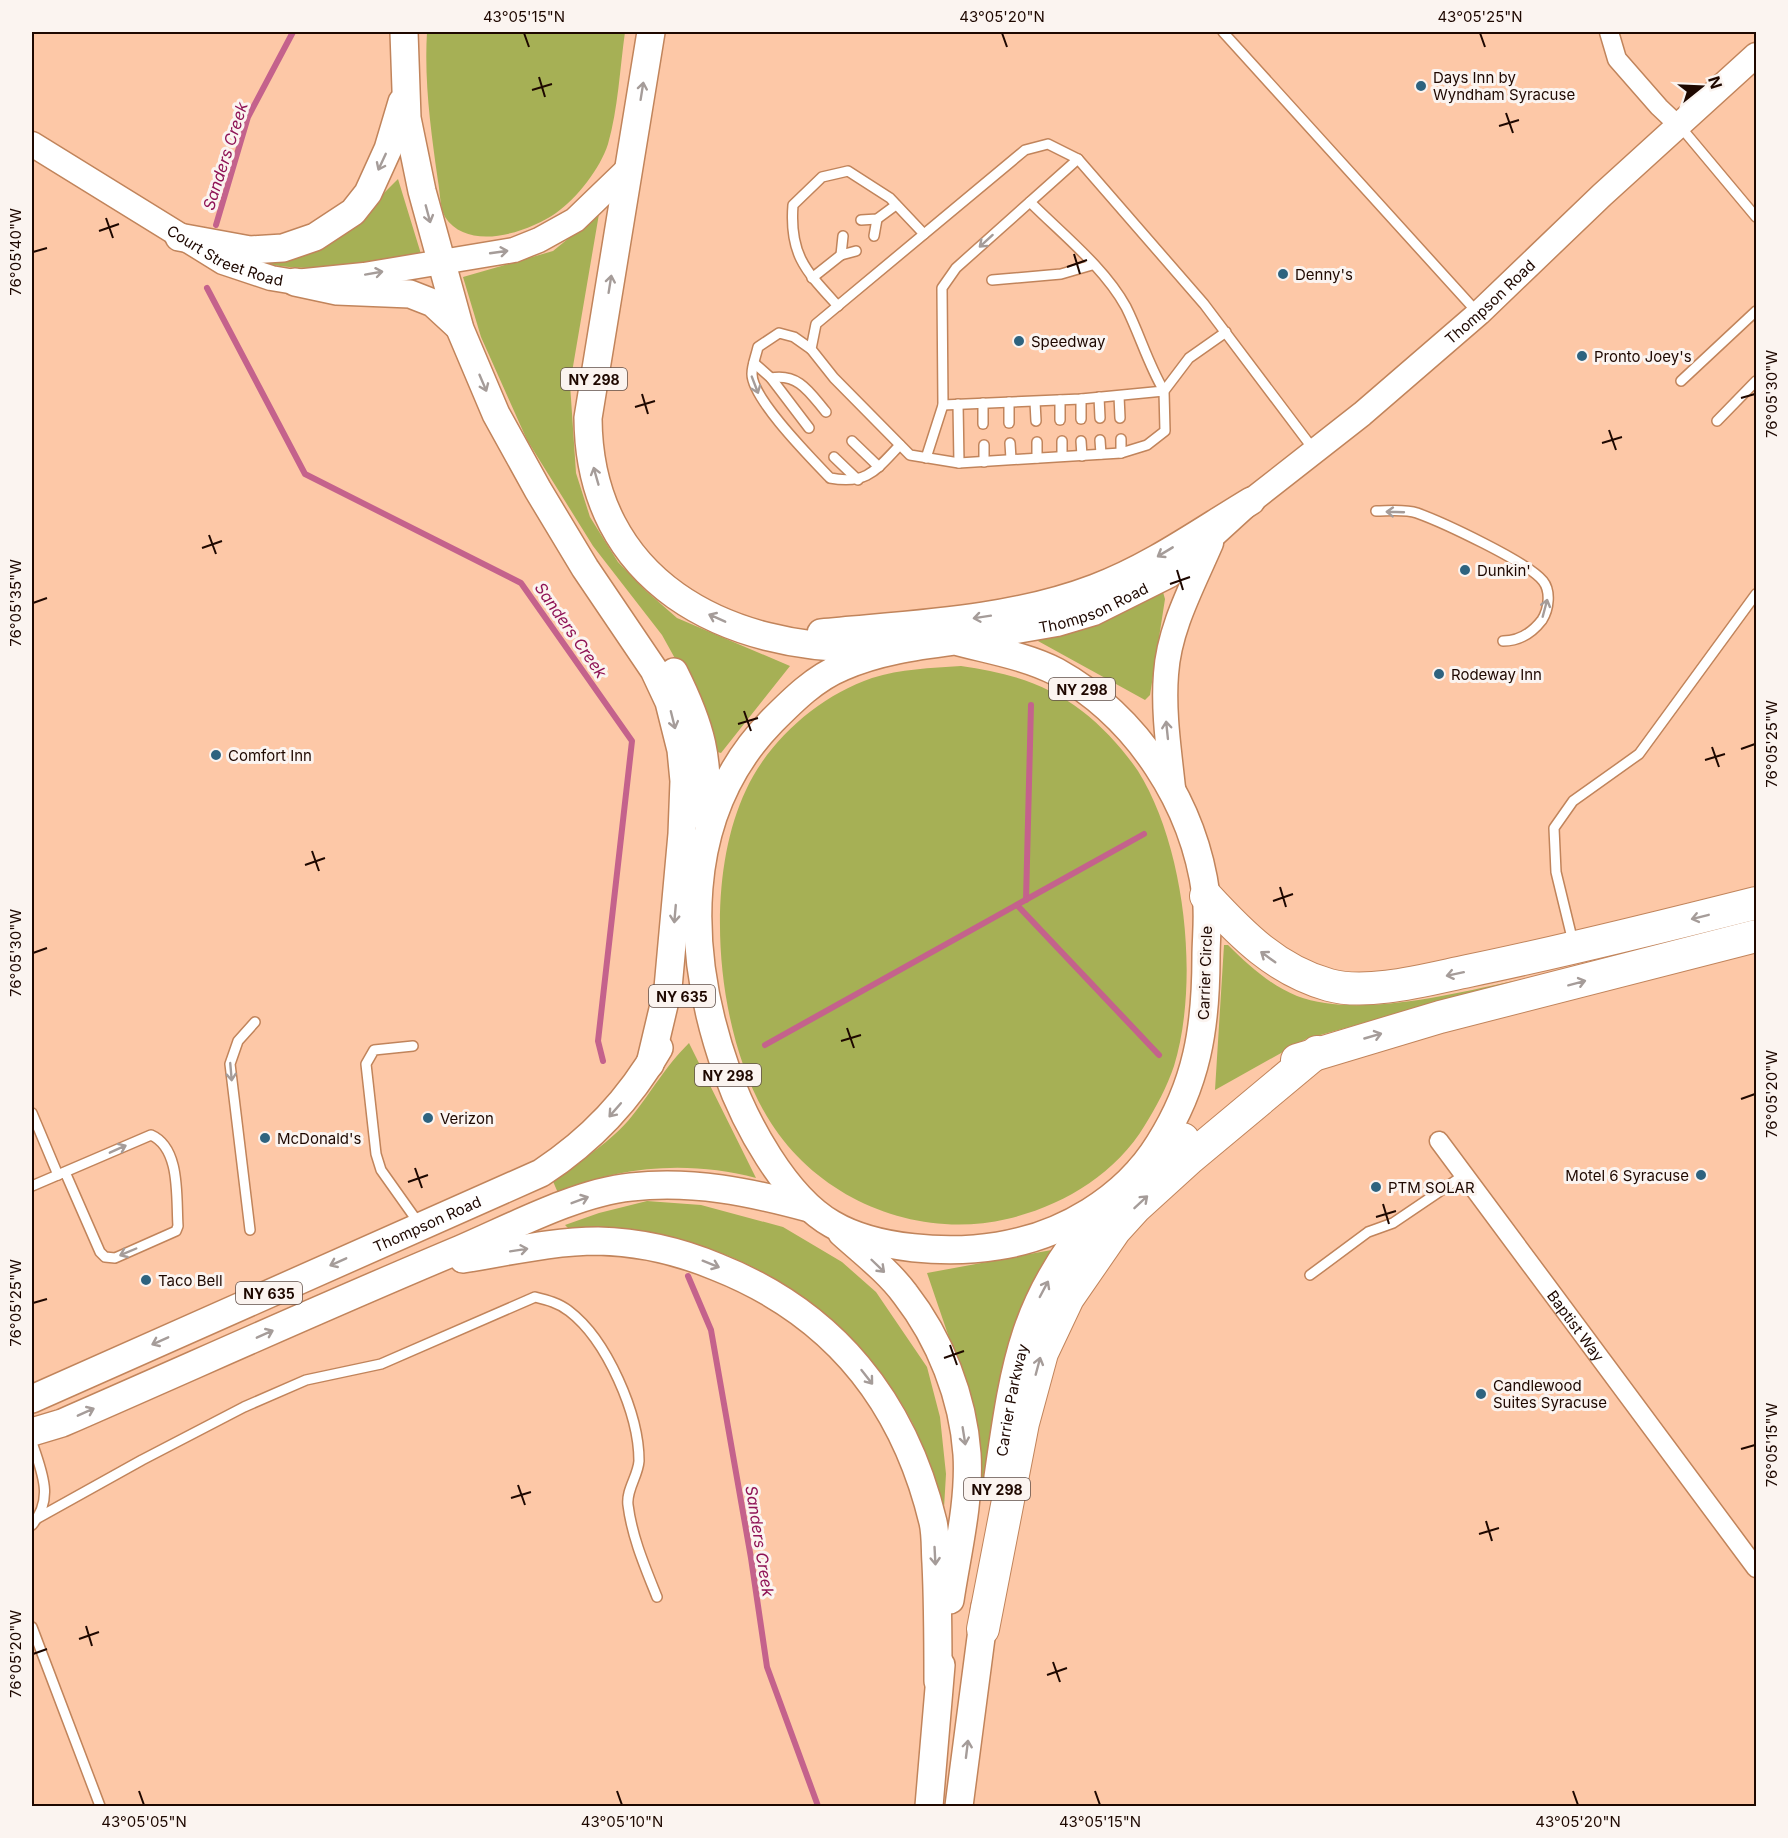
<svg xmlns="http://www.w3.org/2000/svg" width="1788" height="1838" font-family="Inter,sans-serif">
<rect width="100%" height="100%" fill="#fdc8a7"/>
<g fill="#a6b055">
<path d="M427 32H625C620 67 618 110 608 144 600 169 577 198 556 213 527 233 468 252 445 217 440 208 440 192 438 181 431 131 424 82 427 32Z"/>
<path d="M398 179 421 254C362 264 303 277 244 258L358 219Z"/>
<path d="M600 208 570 384 576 473 590 517 618 562 645 590 677 618 790 666 721 753 714 751 682 671 662 635 593 546 527 440 481 337 463 277 553 251 585 225Z"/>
<path d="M1163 592 1165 599 1150 695 1145 700 1038 641 1042 633Z"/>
<path d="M961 666C1005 672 1046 683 1082 711 1103 727 1123 749 1138 771 1185 846 1200 981 1174 1066 1167 1087 1156 1107 1145 1125 1115 1175 1062 1206 1007 1219 918 1240 820 1200 771 1123 716 1038 702 882 746 790 769 740 819 696 872 678 901 669 930 668 961 666Z"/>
<path d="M1224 945H1228C1248 965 1270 985 1297 996 1357 1019 1457 993 1518 980L1306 1039 1215 1090Z"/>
<path d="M689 1043 756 1178C691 1161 620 1165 558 1193L552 1179C580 1162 612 1141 632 1116 653 1090 664 1068 689 1043Z"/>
<path d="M647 1201 701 1205 783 1227 842 1262 876 1292 927 1367 940 1417 946 1474 944 1508C934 1479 925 1449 912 1422 899 1396 880 1373 861 1352 784 1265 683 1225 568 1228L565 1225 599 1213Z"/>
<path d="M1057 1249 1006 1365 991 1491 975 1489 957 1361 927 1273Z"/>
</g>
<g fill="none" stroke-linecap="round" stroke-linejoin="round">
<g stroke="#c4628c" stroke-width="6">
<path d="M216 225 248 117 293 32"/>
<path d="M207 288 305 474 521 583 632 741 598 1041 603 1061"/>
<path d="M1026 900 1031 705"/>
<path d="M1017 905 1159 1055"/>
<path d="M765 1045 1144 834"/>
<path d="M688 1276 711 1330 751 1558 767 1667 818 1806"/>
</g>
<defs>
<g id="lane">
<path d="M1223 32 1477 312"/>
<path d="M1679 125 1756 217"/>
<path d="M861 220 877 219 896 205"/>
<path d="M843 236 841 255 856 251"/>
<path d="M874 236 877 219"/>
<path d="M812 278 841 255"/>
<path d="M992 280 1061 274 1092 265"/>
<path d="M838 306C806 271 789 255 793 205L822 177 848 171 890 198 924 234"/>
<path d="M1226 332 1189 358 1164 391 1165 431 1147 445 1121 453 959 463 910 455 834 378 811 349 816 324 1025 150 1048 144 1078 159 1204 304 1314 450"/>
<path d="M811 349 794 337 779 333 758 347C756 356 752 365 752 374 752 399 812 459 830 478 867 485 876 470 900 445"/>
<path d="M754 363 771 378 809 428"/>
<path d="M771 378C799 373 810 393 826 412"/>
<path d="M1681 381 1756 311"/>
<path d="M1119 396 1120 418"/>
<path d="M1099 397 1100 418"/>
<path d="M1081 399V419"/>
<path d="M1060 400V420"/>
<path d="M1009 402V423"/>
<path d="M1035 402 1036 421"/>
<path d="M983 403V424"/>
<path d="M958 404 959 463"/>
<path d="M943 405 1081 399 1164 391C1148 364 1140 335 1126 307 1104 267 1062 234 1030 202"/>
<path d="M1717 421 1756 381"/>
<path d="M1121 439V453"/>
<path d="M1100 440 1101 454"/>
<path d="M852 441 879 467"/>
<path d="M1062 441V456"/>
<path d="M1081 441 1082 456"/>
<path d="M1037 442V458"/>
<path d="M1010 443 1011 459"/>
<path d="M984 445V462"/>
<path d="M834 457 858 480"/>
<path d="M926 458 943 405 942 288 956 268 1078 159"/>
<path d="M1376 511C1388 511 1405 509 1417 513 1442 522 1528 562 1543 581 1551 591 1549 609 1542 620 1532 633 1519 641 1503 641"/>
<path d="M1573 942 1556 872 1554 828 1573 801 1639 754 1756 594"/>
<path d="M413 1046 374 1050 366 1064 376 1154 381 1170 420 1225"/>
<path d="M32 1113 58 1175"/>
<path d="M32 1186 151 1135C181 1148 176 1198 178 1226L176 1231 115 1258 105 1257 100 1252 65 1172"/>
<path d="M250 1230 230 1064 238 1041 255 1022"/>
<path d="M1310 1275 1368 1232 1393 1223 1464 1175"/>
<path d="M32 1442C41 1471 55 1498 32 1525"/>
<path d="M36 1519 142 1460 244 1407 306 1380 381 1364 535 1297C547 1300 559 1303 569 1311 607 1340 639 1414 639 1461 638 1476 626 1490 628 1505 632 1537 645 1567 657 1597"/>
<path d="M32 1627 100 1806"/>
</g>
<g id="street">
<path d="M1609 32 1617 59 1659 107 1678 125"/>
<path id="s1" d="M1439 1141 1756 1568"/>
</g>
<g id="secondary">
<path id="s2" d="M32 144 223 262 271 278 295 282 364 275 514 250 539 240 575 220 629 168"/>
<path id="s3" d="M958 641 1057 624 1094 613 1170 575 1251 501 1362 414 1479 313 1602 195 1756 55"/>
<path d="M1173 788C1169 750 1163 712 1166 674 1169 628 1193 585 1211 543"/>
</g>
<g id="primary">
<path d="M404 32 407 118 422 191 460 329 496 414 538 490 585 568 654 670 669 702 681 750 684 781 682 834 668 988 650 1064"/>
<path d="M651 32 588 418C589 582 726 651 873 648"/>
<path d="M179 237 250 250 283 248 315 237 353 212 368 193 388 149 402 102"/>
<path d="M295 282 337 291 410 294 433 303 459 327"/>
<path d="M821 633C913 624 1008 621 1095 588 1151 567 1201 531 1251 501"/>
<path d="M955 641C989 650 1026 656 1057 672 1138 717 1194 804 1206 895 1209 915 1206 937 1206 957 1206 1028 1197 1084 1159 1144 1125 1199 1062 1236 998 1246 949 1254 876 1250 832 1224 785 1197 745 1123 727 1072 685 954 679 816 772 721 793 700 815 678 842 667 878 651 917 646 955 641Z"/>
<path d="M674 672C702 728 709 758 706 819"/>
<path d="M842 1233C863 1252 888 1271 905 1294 940 1339 963 1397 967 1454 970 1502 957 1553 950 1600"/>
<path d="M463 1259C507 1252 553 1241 598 1241 639 1242 679 1251 717 1267 833 1313 904 1401 933 1522 936 1535 935 1550 936 1563 938 1602 938 1642 938 1681"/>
<path id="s4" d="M32 1399 541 1173C590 1141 630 1099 659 1048"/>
<path d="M32 1432 62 1423C195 1365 327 1305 461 1249 510 1228 578 1192 631 1187 692 1180 750 1192 809 1208"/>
<path id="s5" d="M998 1477C1014 1367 1022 1299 1098 1212"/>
<path d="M929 1806 941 1665"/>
<path d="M959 1806 985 1607"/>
</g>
<g id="highway">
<path d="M1206 896C1242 935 1276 970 1329 985 1368 996 1429 979 1468 971 1565 951 1661 927 1756 903"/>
<path d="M1297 1060 1440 1017 1756 936"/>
<path d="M1143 1170 1183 1139"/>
<path d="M983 1629 1023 1423 1042 1353 1068 1298 1115 1230 1135 1208 1190 1158 1317 1052"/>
</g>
</defs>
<use href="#lane" stroke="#c1845b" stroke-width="12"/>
<use href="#street" stroke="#c1845b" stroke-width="21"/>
<use href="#secondary" stroke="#c1845b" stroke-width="27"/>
<use href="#primary" stroke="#c1845b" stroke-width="30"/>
<use href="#highway" stroke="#c1845b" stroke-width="34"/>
<use href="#lane" stroke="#fff" stroke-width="9"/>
<use href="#street" stroke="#fff" stroke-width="18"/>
<use href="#secondary" stroke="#fff" stroke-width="24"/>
<use href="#primary" stroke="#fff" stroke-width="27"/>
<use href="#highway" stroke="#fff" stroke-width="32"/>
</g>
<defs><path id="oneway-shaft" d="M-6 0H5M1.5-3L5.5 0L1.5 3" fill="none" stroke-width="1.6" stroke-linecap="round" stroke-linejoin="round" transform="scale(1.5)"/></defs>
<g stroke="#a59c99">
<use href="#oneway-shaft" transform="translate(642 91) rotate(-81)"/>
<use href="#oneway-shaft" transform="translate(382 162) rotate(115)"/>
<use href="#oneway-shaft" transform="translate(428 214) rotate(75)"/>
<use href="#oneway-shaft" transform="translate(986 241) rotate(138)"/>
<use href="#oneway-shaft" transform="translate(499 252) rotate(-8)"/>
<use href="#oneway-shaft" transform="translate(374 273) rotate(-10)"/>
<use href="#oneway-shaft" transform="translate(610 284) rotate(-81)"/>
<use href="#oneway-shaft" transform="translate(483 383) rotate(67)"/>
<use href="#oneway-shaft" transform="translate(755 385) rotate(69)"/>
<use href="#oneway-shaft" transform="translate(596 476) rotate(-106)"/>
<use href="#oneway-shaft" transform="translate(1395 512) rotate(-178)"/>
<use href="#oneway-shaft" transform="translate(1165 552) rotate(149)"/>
<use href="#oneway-shaft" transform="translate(1545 608) rotate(-75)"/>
<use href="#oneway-shaft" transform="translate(982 617) rotate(171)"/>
<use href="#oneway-shaft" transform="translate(717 618) rotate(-156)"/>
<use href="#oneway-shaft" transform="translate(673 720) rotate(76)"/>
<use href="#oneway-shaft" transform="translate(1167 730) rotate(-96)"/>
<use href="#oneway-shaft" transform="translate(675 914) rotate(95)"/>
<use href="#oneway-shaft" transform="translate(1700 917) rotate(166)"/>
<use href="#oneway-shaft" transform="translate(1268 957) rotate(-144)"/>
<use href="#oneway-shaft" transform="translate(1455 974) rotate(168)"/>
<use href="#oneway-shaft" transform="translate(1577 983) rotate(-15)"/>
<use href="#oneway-shaft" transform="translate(1373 1036) rotate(-16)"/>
<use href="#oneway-shaft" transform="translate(231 1072) rotate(85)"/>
<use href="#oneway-shaft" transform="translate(615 1110) rotate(131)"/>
<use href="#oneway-shaft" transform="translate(118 1149) rotate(-24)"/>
<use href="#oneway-shaft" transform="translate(580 1200) rotate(-21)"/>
<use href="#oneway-shaft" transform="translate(1141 1202) rotate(-43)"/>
<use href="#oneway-shaft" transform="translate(519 1250) rotate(-9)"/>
<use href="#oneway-shaft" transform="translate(128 1252) rotate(157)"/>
<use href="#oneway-shaft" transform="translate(338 1262) rotate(156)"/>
<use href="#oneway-shaft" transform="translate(711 1264) rotate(22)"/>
<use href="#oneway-shaft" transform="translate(878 1266) rotate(44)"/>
<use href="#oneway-shaft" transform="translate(1044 1289) rotate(-62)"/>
<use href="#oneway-shaft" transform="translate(265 1334) rotate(-24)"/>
<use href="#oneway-shaft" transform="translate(160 1341) rotate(156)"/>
<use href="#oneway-shaft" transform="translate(1038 1366) rotate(-75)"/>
<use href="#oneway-shaft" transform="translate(867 1377) rotate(52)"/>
<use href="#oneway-shaft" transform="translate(86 1412) rotate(-24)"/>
<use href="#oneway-shaft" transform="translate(964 1436) rotate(81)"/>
<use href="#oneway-shaft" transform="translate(935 1556) rotate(87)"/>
<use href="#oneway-shaft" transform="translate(967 1749) rotate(-83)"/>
</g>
<path fill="none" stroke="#1e0800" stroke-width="2" d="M524 33 529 47M1002 33 1007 47M1480 33 1485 47M539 77 545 97M532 90 552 84M1506 113 1513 133M1499 126 1519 120M106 218 113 238M99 231 119 224M33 252 47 248M1074 254 1080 274M1067 267 1087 260M642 394 648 414M1741 398 1755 394M635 407 655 401M1609 430 1616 450M1602 443 1622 437M209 535 216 554M202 548 222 541M1177 570 1183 590M1170 584 1190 577M33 603 47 598M744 711 751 731M738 724 758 718M1712 747 1719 767M1741 749 1755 744M1705 760 1725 754M312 851 319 871M305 865 325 858M1280 887 1286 907M1273 901 1293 894M33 953 47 948M847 1028 854 1048M841 1041 861 1035M1741 1099 1755 1094M415 1168 422 1188M408 1182 428 1175M1383 1204 1389 1224M1376 1217 1396 1211M33 1303 47 1299M950 1345 957 1365M944 1358 964 1351M1741 1449 1755 1445M518 1485 525 1505M511 1498 531 1492M1486 1521 1492 1541M1479 1534 1499 1528M86 1626 92 1646M79 1639 99 1632M33 1654 47 1649M1053 1662 1060 1682M1047 1675 1067 1668M139 1791 144 1805M617 1791 622 1805M1095 1791 1100 1805M1573 1791 1578 1805"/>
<g fill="#2e637f" stroke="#fbf4f0" stroke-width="2">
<circle cx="1421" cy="86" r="6"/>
<circle cx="1283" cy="274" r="6"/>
<circle cx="1019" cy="341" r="6"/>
<circle cx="1582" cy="356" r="6"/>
<circle cx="1465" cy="570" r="6"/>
<circle cx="1439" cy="674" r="6"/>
<circle cx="216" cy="755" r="6"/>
<circle cx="428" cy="1118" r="6"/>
<circle cx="265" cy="1138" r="6"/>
<circle cx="1701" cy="1175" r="6"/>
<circle cx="1376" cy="1187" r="6"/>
<circle cx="146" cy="1280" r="6"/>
<circle cx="1481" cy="1394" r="6"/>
</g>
<g text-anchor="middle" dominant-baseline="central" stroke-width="6" stroke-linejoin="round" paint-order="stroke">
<g fill="#fbf4f0" stroke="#604f48" stroke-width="1.5">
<rect x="561" y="368" width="66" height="22" rx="4.5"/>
<rect x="1049" y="678" width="66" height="22" rx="4.5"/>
<rect x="649" y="985" width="66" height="22" rx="4.5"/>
<rect x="695" y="1064" width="66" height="22" rx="4.5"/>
<rect x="236" y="1282" width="66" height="22" rx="4.5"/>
<rect x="964" y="1478" width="66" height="22" rx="4.5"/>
</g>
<g font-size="14" font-weight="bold" fill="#1e0800">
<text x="594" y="379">NY 298</text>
<text x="1082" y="689">NY 298</text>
<text x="682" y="996">NY 635</text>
<text x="728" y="1075">NY 298</text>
<text x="269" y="1293">NY 635</text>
<text x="997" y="1489">NY 298</text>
</g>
<g font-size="15" fill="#1e0800" stroke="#fbf4f0" text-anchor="start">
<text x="1433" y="77">Days Inn by<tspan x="1433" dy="17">Wyndham Syracuse</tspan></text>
<text x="1295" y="274">Denny's</text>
<text x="1031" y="341">Speedway</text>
<text x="1594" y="356">Pronto Joey's</text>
<text x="1477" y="570">Dunkin'</text>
<text x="1451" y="674">Rodeway Inn</text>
<text x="228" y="755">Comfort Inn</text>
<text x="440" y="1118">Verizon</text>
<text x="277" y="1138">McDonald's</text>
<text x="1689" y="1175" text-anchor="end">Motel 6 Syracuse</text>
<text x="1388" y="1187">PTM SOLAR</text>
<text x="158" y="1280">Taco Bell</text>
<text x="1493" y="1385">Candlewood<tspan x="1493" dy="17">Suites Syracuse</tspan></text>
</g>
<g font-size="15" fill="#1e0800" stroke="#fbf4f0">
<text stroke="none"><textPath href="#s2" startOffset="224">Court Street Road</textPath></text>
<text stroke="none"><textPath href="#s3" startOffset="645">Thompson Road</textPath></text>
<text stroke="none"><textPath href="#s3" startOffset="140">Thompson Road</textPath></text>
<text transform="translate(1205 973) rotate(-88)">Carrier Circle</text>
<text stroke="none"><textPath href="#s4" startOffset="432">Thompson Road</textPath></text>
<text stroke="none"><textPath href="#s1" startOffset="230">Baptist Way</textPath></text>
<text stroke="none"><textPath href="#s5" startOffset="78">Carrier Parkway</textPath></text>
</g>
<g font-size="16" font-style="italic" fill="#8f1356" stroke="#fbf4f0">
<text transform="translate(225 156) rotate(-72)">Sanders Creek</text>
<text transform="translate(571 630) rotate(55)">Sanders Creek</text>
<text transform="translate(760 1541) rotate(81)">Sanders Creek</text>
</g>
</g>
<rect width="1788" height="1838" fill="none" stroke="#fbf4f0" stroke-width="66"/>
<g transform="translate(1701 87) rotate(72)" stroke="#fbf4f0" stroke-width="4.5" paint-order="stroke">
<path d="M0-4.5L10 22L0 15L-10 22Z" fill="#1e0800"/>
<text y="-9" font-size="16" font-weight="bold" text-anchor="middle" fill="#1e0800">N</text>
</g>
<rect x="33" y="33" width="1722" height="1772" fill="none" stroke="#1e0800" stroke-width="2"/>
<g font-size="15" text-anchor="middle" fill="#1e0800">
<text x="524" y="22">43°05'15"N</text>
<text x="1002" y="22">43°05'20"N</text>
<text x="1480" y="22">43°05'25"N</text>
<text transform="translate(16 252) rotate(-90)" y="5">76°05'40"W</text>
<text transform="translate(1772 394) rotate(-90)" y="5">76°05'30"W</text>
<text transform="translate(16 603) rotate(-90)" y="5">76°05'35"W</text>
<text transform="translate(1772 744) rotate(-90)" y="5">76°05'25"W</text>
<text transform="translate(16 953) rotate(-90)" y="5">76°05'30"W</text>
<text transform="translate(1772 1094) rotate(-90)" y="5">76°05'20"W</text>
<text transform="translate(16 1303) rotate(-90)" y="5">76°05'25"W</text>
<text transform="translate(1772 1445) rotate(-90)" y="5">76°05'15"W</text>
<text transform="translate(16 1654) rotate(-90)" y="5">76°05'20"W</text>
<text x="144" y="1827">43°05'05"N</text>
<text x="622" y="1827">43°05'10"N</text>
<text x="1100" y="1827">43°05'15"N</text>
<text x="1578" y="1827">43°05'20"N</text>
</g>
</svg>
